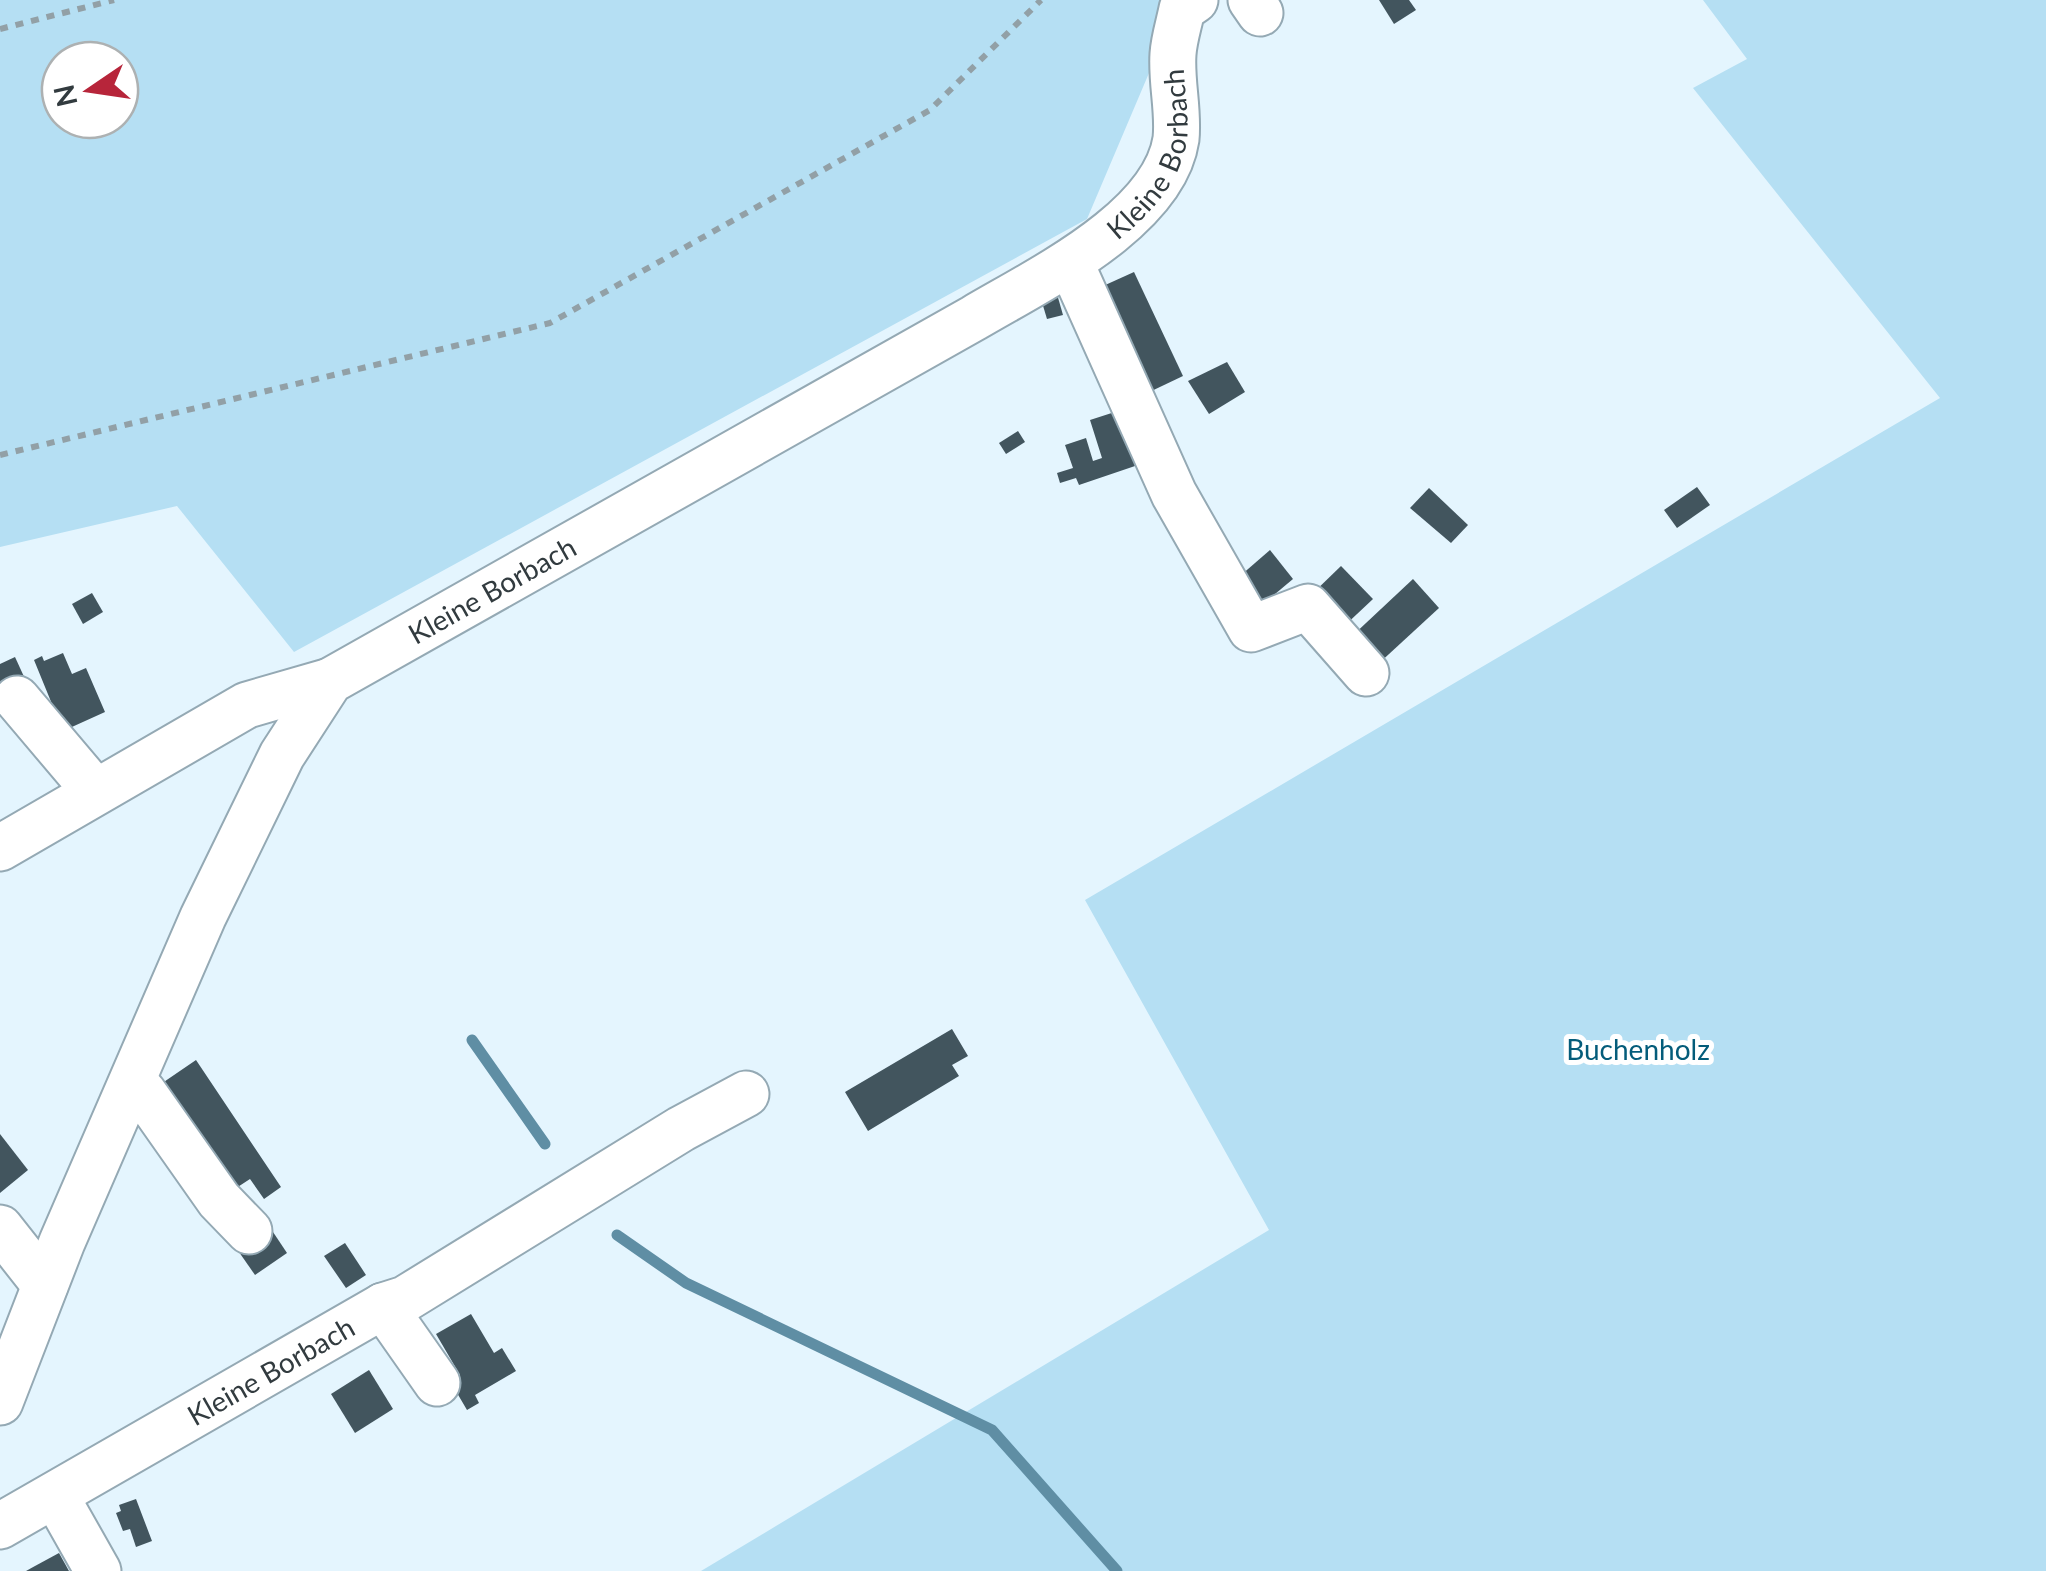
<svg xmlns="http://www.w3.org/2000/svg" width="2046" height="1571" font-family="Lato,sans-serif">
<rect width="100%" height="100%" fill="#e4f5fe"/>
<g fill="#b5dff3" fill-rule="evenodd">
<path d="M0 0H1180L1087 219 294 652 177 506 0 547ZM60 60H120V120H60Z"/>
<path d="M1703 0H2046V1571H701L1269 1230 1085 900 1940 398 1693 88 1747 59Z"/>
</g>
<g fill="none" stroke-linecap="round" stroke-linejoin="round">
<g stroke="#5f8ea4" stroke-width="11">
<path d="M472 1040 545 1144"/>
<path d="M617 1235 686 1283 992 1430 1117 1571"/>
</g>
</g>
<g fill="#42555e">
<path d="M1379 0H1409L1416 10 1394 24Z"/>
<path d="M1134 272 1183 376 1141 396 1092 291Z"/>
<path d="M1057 294 1063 315 1047 319 1041 299Z"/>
<path d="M1227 362 1245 392 1209 414 1188 381Z"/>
<path d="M1121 410 1135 466 1079 485 1076 478 1060 483 1057 473 1073 468 1065 445 1086 438 1093 461 1102 458 1090 420Z"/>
<path d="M1018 431 1025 442 1006 454 999 443Z"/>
<path d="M1697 487 1710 505 1677 528 1664 510Z"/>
<path d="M1429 488 1468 525 1451 543 1410 508Z"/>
<path d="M1270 550 1293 579 1263 604 1240 576Z"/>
<path d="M1341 566 1373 599 1340 630 1309 597Z"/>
<path d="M1413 579 1439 608 1376 666 1350 638Z"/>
<path d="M92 593 103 612 83 624 72 604Z"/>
<path d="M63 653 72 674 86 668 105 712 63 731 34 660 42 656 44 661Z"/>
<path d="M15 657 31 692 0 699V664Z"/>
<path d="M952 1029 968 1056 952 1065 959 1076 868 1131 845 1092Z"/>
<path d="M196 1060 281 1187 264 1199 250 1179 227 1194 155 1088Z"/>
<path d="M0 1134 28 1170 0 1193Z"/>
<path d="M265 1220 287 1253 255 1275 232 1242Z"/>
<path d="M345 1243 366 1275 346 1288 324 1256Z"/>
<path d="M471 1314 494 1353 502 1348 516 1371 475 1395 479 1403 467 1410 450 1381 460 1375 436 1334Z"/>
<path d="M369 1370 393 1409 355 1433 331 1394Z"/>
<path d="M136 1499 152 1541 136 1547 130 1529 123 1531 116 1513 121 1511 119 1505Z"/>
<path d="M59 1553 69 1571H26L35 1566Z"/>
</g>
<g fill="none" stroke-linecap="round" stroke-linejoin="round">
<defs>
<g id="minor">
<path d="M1251 0 1260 13"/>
<path d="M1070 262 1174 494 1251 629 1308 607 1366 673"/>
<path d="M17 699 94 790"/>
<path d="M0 848 247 705 330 681"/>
<path d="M131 1088 143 1092 219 1200 249 1231"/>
<path d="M0 1228 45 1285"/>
<path d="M383 1306 437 1383"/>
<path id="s1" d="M0 1402 62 1242 203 917 282 755 330 681 974 318C1038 280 1164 220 1176 139 1179 111 1171 82 1173 54 1174 39 1179 24 1182 9L1195 0"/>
<path d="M55 1495 98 1571"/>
<path id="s2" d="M0 1526 383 1306 405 1299 681 1129 746 1094"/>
</g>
</defs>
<use href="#minor" stroke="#94a9b4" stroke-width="49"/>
<g stroke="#92a0a6" stroke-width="6" stroke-dasharray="8 8" stroke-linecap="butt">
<path d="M0 29 114 0"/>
<path d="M0 455 550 323 930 110 1041 0"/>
</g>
<use href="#minor" stroke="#fff" stroke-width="45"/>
</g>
<g text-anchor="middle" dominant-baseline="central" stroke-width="10" stroke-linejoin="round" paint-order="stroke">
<g font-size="28" fill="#323b3f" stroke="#fff">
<text stroke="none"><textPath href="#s1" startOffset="1788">Kleine Borbach</textPath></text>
<text stroke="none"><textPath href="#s1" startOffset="980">Kleine Borbach</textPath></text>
<text stroke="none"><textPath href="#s2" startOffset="312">Kleine Borbach</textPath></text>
</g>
<g font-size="28" fill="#045c7a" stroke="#fff">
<text x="1638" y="1049">Buchenholz</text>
</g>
</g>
<g transform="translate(90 90) rotate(257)"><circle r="48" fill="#ffffff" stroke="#adb1b2" stroke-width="2.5"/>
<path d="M0-8L18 38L0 25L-18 38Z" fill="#b7253a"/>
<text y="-15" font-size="28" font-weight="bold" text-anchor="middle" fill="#323b3f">N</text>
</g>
</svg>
